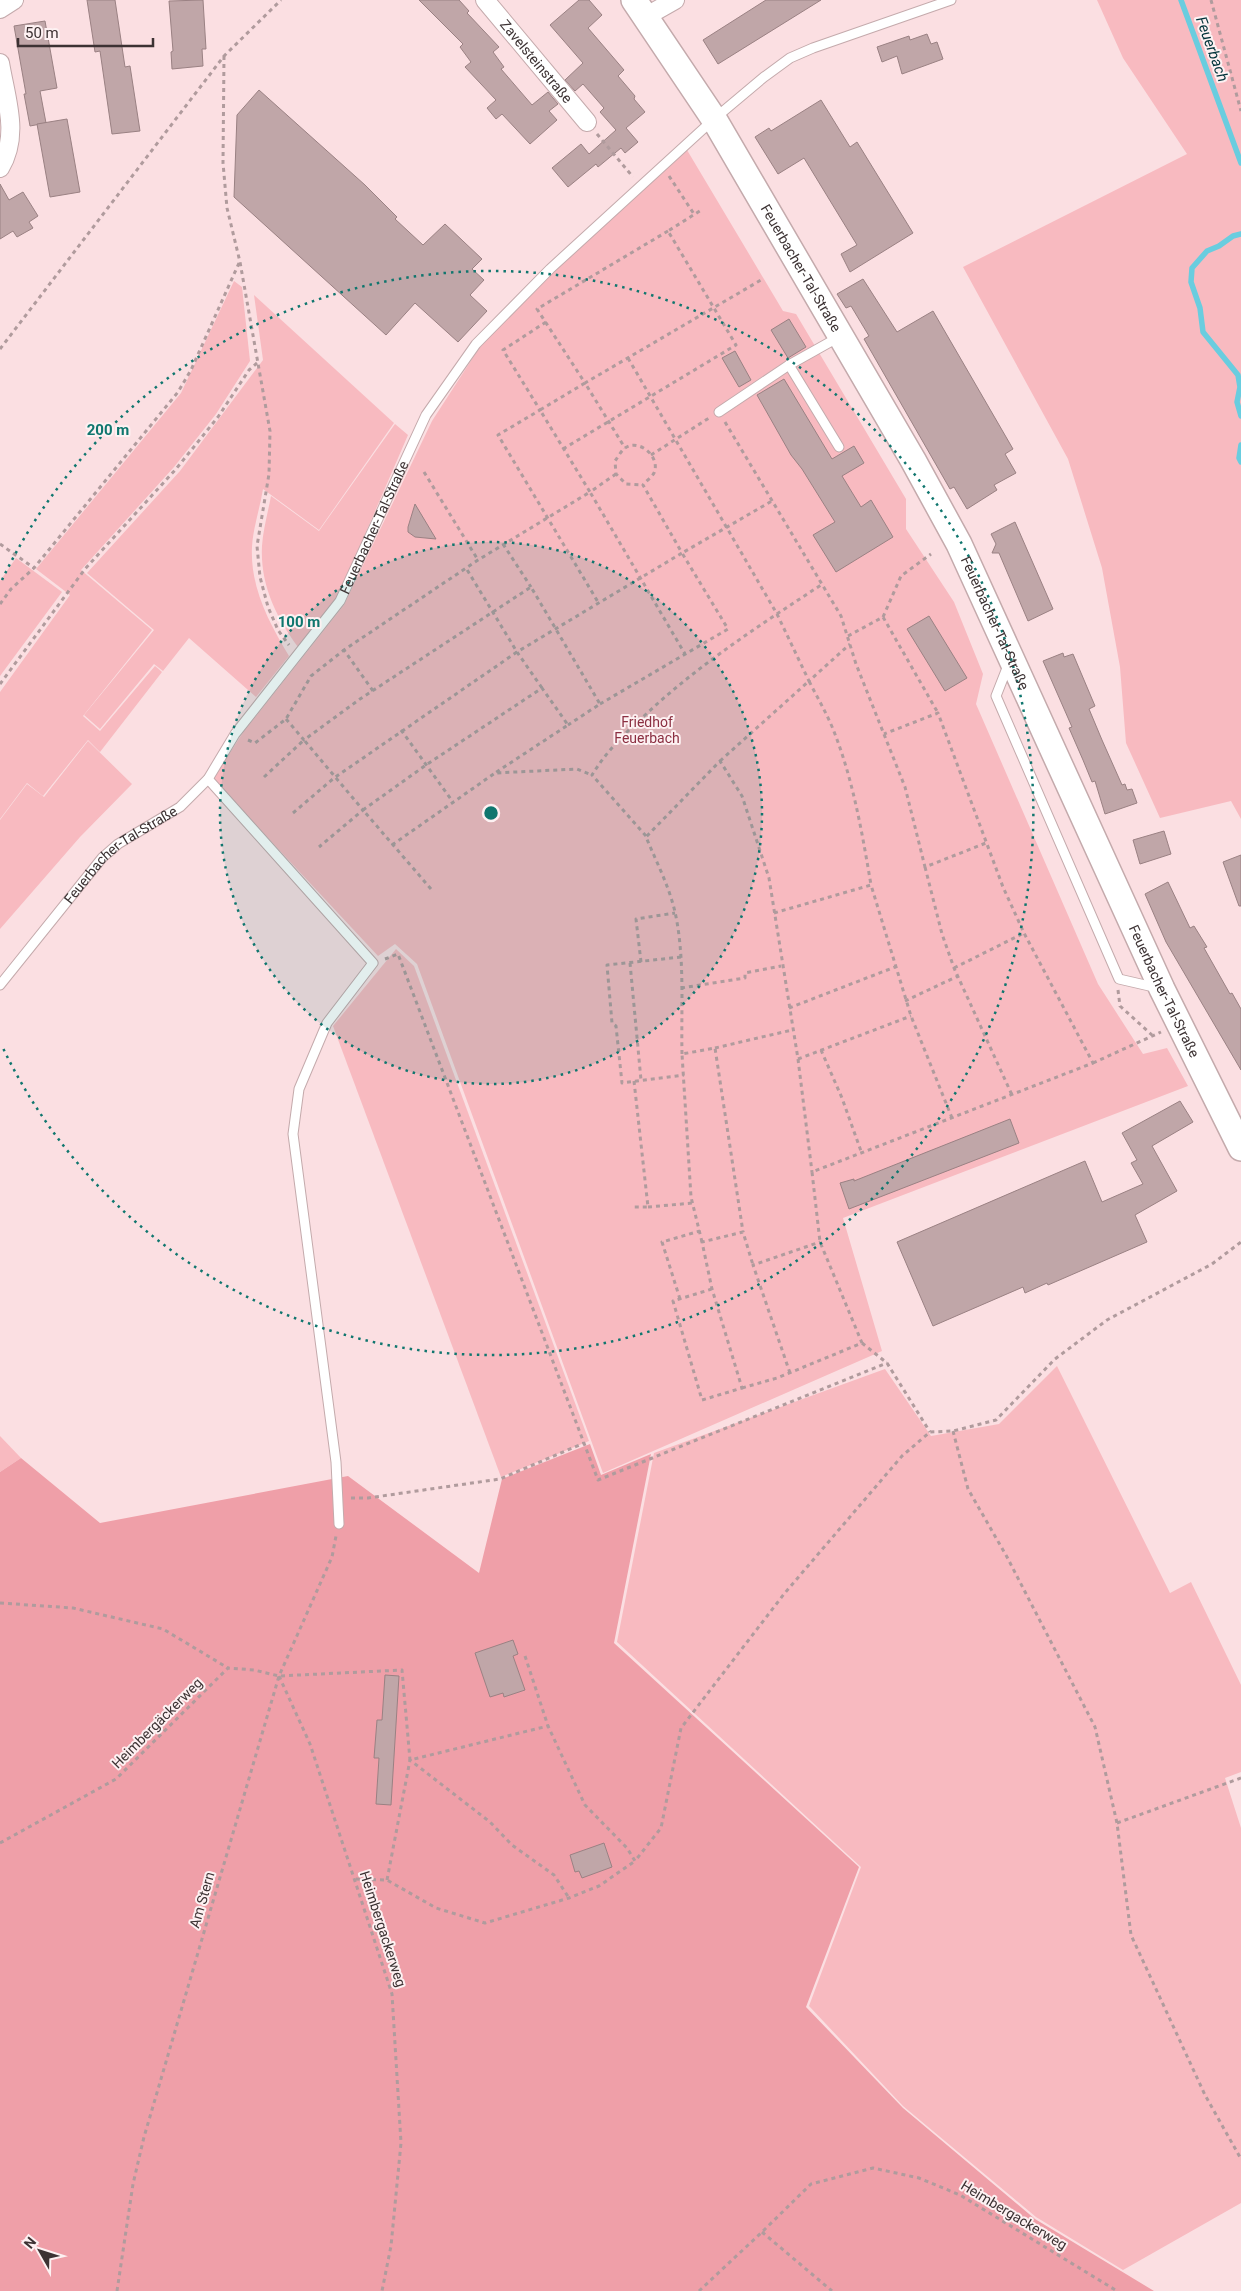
<svg xmlns="http://www.w3.org/2000/svg" width="1241" height="2291" font-family="Roboto,sans-serif">
<rect width="100%" height="100%" fill="#fbdfe2"/>
<g fill="#f8bac0">
<path d="M1097 0H1241V819L1231 801 1160 818 1126 743 1120 667 1102 568 1068 459 963 267 1187 154 1123 58Z"/>
<path d="M687 150 783 311 796 314 906 499V529L954 602 983 674 976 704 1098 984 1143 1054 1167 1048 1188 1086 843 1218 882 1351 603 1473 417 964 395 944 378 956 213 779 244 731 344 605 432 421 494 325Z"/>
<path d="M234 281 242 287 250 361 216 414 174 467 81 570 152 630 83 716 100 731 155 666 162 672 100 752 88 740 43 796 27 783 0 819V692L70 595 36 569 181 393Z"/>
<path d="M254 295 394 423 319 530 263 489C260 508 253 528 252 547 250 587 269 623 289 656L256 697 189 638 163 671 154 664 100 729 84 715 154 630 87 573 180 471 263 360Z"/>
<path d="M395 424 408 435 337 599 298 647C276 617 260 584 262 546 263 530 268 512 271 496L319 531Z"/>
<path d="M16 558 62 592 0 676V581Z"/>
<path d="M88 741 132 784 80 837 0 929V820L27 784 44 797Z"/>
<path d="M396 949 414 966 589 1441 501 1477 333 1026Z"/>
<path d="M1057 1366 1170 1593 1191 1582 1241 1685V1772L1225 1778 1241 1828V2203L1123 2270 1036 2217 903 2106 809 2006 861 1867 617 1642 654 1453 885 1369 931 1436 999 1424Z"/>
<path d="M0 1436 21 1458 0 1472Z"/>
</g>
<path fill="#ef9fa8" d="M590 1444 601 1475 651 1454 614 1643 859 1867 806 2007 903 2108 1035 2219 1154 2291H0V1472L21 1458 100 1523 348 1476 479 1573 502 1479Z"/>
<g fill="none" stroke-linecap="round" stroke-linejoin="round">
<g stroke="#69cddf" stroke-width="5.5">
<path d="M1181 0 1241 163"/>
<path d="M1241 234 1233 236 1219 246 1207 251 1192 268 1191 282 1200 308 1203 332 1238 375 1240 387 1237 402 1241 416"/>
<path d="M1241 445 1239 458 1241 462"/>
</g>
</g>
<g fill="#c0a6a8" stroke="#9a8183">
<path d="M87 0H115L125 67 130 66 140 131 112 134 100 51 95 52Z"/>
<path d="M203 0 206 49H202L203 66 172 69 171 52 173 51 169 1Z"/>
<path d="M419 0H459L469 11 467 13 499 47 493 52 504 67 501 69 532 105 548 92 558 104 549 111 557 120 530 144 502 114 496 119 487 108 496 100 465 67 471 62 460 47 463 44Z"/>
<path d="M579 0H589L602 15 588 28 624 70 618 76 635 96 634 99 645 112 626 128 638 142 625 153 621 148 598 167 596 164 568 187 552 168 581 144 589 154 616 130 600 112 604 108 583 84 575 91 565 80 583 63 550 25Z"/>
<path d="M766 0H821L718 64 703 40Z"/>
<path d="M45 21 57 88 40 91 46 123 30 126 24 94H26L14 26Z"/>
<path d="M927 34 931 44 937 42 943 59 902 74 897 56 882 62 877 47 909 36 910 40Z"/>
<path d="M259 90 365 185 397 217 395 219 423 245 445 224 482 259 472 269 484 280 470 295 487 311 458 342 415 303 386 335 234 197 237 115Z"/>
<path d="M821 100 850 147 857 142 913 233 850 272 841 254 857 245 804 158 778 174 755 137 769 128 771 131Z"/>
<path d="M67 119 80 192 50 197 37 124Z"/>
<path d="M0 184 9 200 23 192 38 216 29 222 33 228 17 237 13 231 0 239Z"/>
<path d="M863 279 897 332 933 311 1013 449 1005 454 1016 473 994 485 997 490 967 509 954 487 950 489 864 339 869 336 851 306 846 308 837 294Z"/>
<path d="M789 319 806 347 788 358 771 330Z"/>
<path d="M735 351 751 380 739 387 722 358Z"/>
<path d="M784 379 832 459 854 446 864 463 842 476 861 507 871 500 893 537 836 572 813 535 835 522 802 469 791 455 757 395Z"/>
<path d="M415 504 436 539 415 537 408 532V527Z"/>
<path d="M1015 522 1053 609 1028 621 999 553H992L996 544 991 534Z"/>
<path d="M929 616 967 678 945 691 907 629Z"/>
<path d="M1063 653 1064 657 1073 654 1095 706 1089 709 1102 740 1122 785 1125 784 1127 790 1132 789 1137 803 1105 814 1095 781 1092 782 1083 760 1069 728 1072 727 1043 661Z"/>
<path d="M1164 831 1171 854 1140 864 1133 840Z"/>
<path d="M1241 855V906H1239L1223 862Z"/>
<path d="M1168 882 1190 928 1194 926 1207 947 1204 948 1230 994 1232 993 1241 1009V1070L1166 942 1145 894Z"/>
<path d="M1180 1101 1193 1122 1152 1146 1177 1191 1135 1215 1147 1242 1048 1285 1047 1283 1025 1293 1023 1287 933 1326 897 1242 1085 1161 1102 1202 1143 1184 1131 1163 1137 1160 1122 1133Z"/>
<path d="M1010 1119 1019 1143 849 1209 840 1183 854 1179V1181Z"/>
<path d="M513 1640 518 1654 513 1656 525 1690 504 1697 503 1693 490 1697 475 1653Z"/>
<path d="M385 1675 399 1676 391 1805 376 1804 379 1758H374L377 1720H382Z"/>
<path d="M604 1843 612 1867 582 1878 579 1871 575 1872 570 1855Z"/>
</g>
<g fill="none" stroke-linecap="round" stroke-linejoin="round">
<defs>
<g id="lane">
<path d="M839 337 789 365 839 447"/>
<path d="M719 412 789 365"/>
<path d="M1009 663 996 696 1119 979 1158 988"/>
<path d="M208 779 373 963 327 1023 299 1089 293 1134 336 1462 339 1524"/>
<path id="s1" d="M0 985 102 858 118 844 180 807 208 779 235 734 340 601 426 415 476 344 550 269 714 119 764 77 790 58 813 48 951 0"/>
</g>
<g id="street">
<path id="s2" d="M485 0 587 122"/>
<path d="M0 9 14 0"/>
<path d="M645 17 675 0"/>
<path d="M0 63C6 99 20 135 0 168"/>
</g>
<g id="secondary">
<path id="s3" d="M634 0 714 119 913 460 959 544 1162 989 1241 1148"/>
</g>
</defs>
<use href="#lane" stroke="#c4aaac" stroke-width="11"/>
<use href="#street" stroke="#c4aaac" stroke-width="20"/>
<use href="#secondary" stroke="#c4aaac" stroke-width="28"/>
<g stroke="#b09b9d" stroke-width="3" stroke-dasharray="4 4" stroke-linecap="butt">
<path d="M1211 0 1241 111"/>
<path d="M224 56 223 163 227 208 240 262 270 431 269 474 257 546 260 577 268 607 278 630 289 645"/>
<path d="M597 134 633 177"/>
<path d="M669 176 694 214"/>
<path d="M668 231 537 309 585 383 761 280"/>
<path d="M546 322 503 350 540 410 498 435 598 602"/>
<path d="M0 349 224 56 281 0"/>
<path d="M628 358 777 614 809 681 850 644"/>
<path d="M725 422 841 616 856 664 905 787 925 867 986 843"/>
<path d="M563 449 736 345 668 231 703 209"/>
<path d="M651 455 709 418"/>
<path d="M424 472 478 560"/>
<path d="M616 474 590 492 540 410 585 383 625 448"/>
<path d="M0 544 34 568"/>
<path d="M503 544 531 587"/>
<path d="M0 604 11 589 34 568 178 392 191 370 239 263"/>
<path d="M883 617 901 576 931 554"/>
<path d="M848 636 883 617 938 713"/>
<path d="M0 684 85 569 176 469 218 417 249 370 257 363"/>
<path d="M542 688 517 652 682 553 643 485C646 481 652 477 654 473 661 457 639 438 625 448 621 451 618 457 615 461L616 474 626 484 643 485"/>
<path d="M373 691 344 650 478 560 590 492 685 654"/>
<path d="M600 704 728 629 682 553 772 501"/>
<path d="M286 719 304 740 360 699 531 587 600 704 568 725"/>
<path d="M401 730 453 802"/>
<path d="M248 740 255 743 286 719 311 676 344 650"/>
<path d="M720 761 809 681C817 697 826 712 833 729 853 779 862 832 871 885"/>
<path d="M264 777 304 740 363 810 319 847"/>
<path d="M293 813 334 778 517 652 466 568"/>
<path d="M646 836 592 775C606 752 624 734 644 716 698 665 760 625 821 585"/>
<path d="M392 845 495 773 577 769 592 775"/>
<path d="M925 867 942 934 954 968 1012 1095"/>
<path d="M431 889 363 810 426 765 542 688 568 725 495 773"/>
<path d="M774 913 871 885 911 1016 952 1118"/>
<path d="M681 957 607 965 612 1023 616 1026 622 1083 684 1075"/>
<path d="M385 959 398 954 598 1480 887 1363"/>
<path d="M641 962 636 919 675 913"/>
<path d="M630 963 641 1080"/>
<path d="M954 968 1024 933"/>
<path d="M681 988 745 978V973L781 966"/>
<path d="M1118 990 1120 1006 1152 1035"/>
<path d="M905 1001 958 976"/>
<path d="M789 1008 895 967"/>
<path d="M715 1048 792 1030"/>
<path d="M821 1050 842 1098 862 1154"/>
<path d="M682 1054C681 1007 685 957 675 912 669 886 656 861 646 837L720 761 742 796 769 878 798 1059 812 1172"/>
<path d="M798 1059 911 1016"/>
<path d="M1093 1063 1161 1032"/>
<path d="M634 1081 648 1207H634"/>
<path d="M648 1207 693 1203"/>
<path d="M702 1242 691 1197 682 1054 715 1048 743 1232"/>
<path d="M712 1289 673 1301 702 1400 742 1388 712 1289 702 1242 743 1232 753 1265"/>
<path d="M680 1299 662 1242 700 1231"/>
<path d="M862 1343 887 1363 930 1432"/>
<path d="M790 1373 753 1265 820 1242"/>
<path d="M742 1388 777 1378 862 1343 820 1242 812 1172 1093 1063 1024 933 1003 887 938 713 884 734"/>
<path d="M953 1431 968 1489 1007 1557 1095 1727 1117 1823 1131 1935 1205 2095 1241 2159"/>
<path d="M351 1498H368L500 1479 584 1443"/>
<path d="M0 1603 73 1608 163 1629 228 1668"/>
<path d="M525 1656 548 1726"/>
<path d="M279 1676 310 1744 392 1994 401 2143 391 2246 382 2291"/>
<path d="M1117 1823 1241 1778"/>
<path d="M0 1843 116 1779 228 1668 254 1670 279 1676 402 1670 410 1760 548 1726 585 1805 627 1848 635 1861 661 1828 681 1728 784 1594 902 1456 930 1432 953 1431 996 1420 1055 1359 1107 1320 1212 1264 1241 1242"/>
<path d="M356 1879 387 1880 436 1908 485 1923 569 1898 599 1886 635 1861"/>
<path d="M387 1880 410 1760 490 1822 512 1845 554 1875 569 1898"/>
<path d="M762 2232 832 2291"/>
<path d="M117 2291 133 2184 144 2137 279 1676 332 1557 336 1536"/>
<path d="M699 2291 762 2232 811 2184 873 2168 919 2178 960 2195 1117 2291"/>
</g>
<use href="#lane" stroke="#fff" stroke-width="9"/>
<use href="#street" stroke="#fff" stroke-width="18"/>
<use href="#secondary" stroke="#fff" stroke-width="25"/>
</g>
<circle cx="491" cy="813" r="271" fill="#0f766e" fill-opacity=".12"/>
<g fill="none" stroke="#0f766e" stroke-width="2.5" stroke-dasharray="2.5 5">
<circle cx="491" cy="813" r="271"/>
<path d="M2 580A542 542 0 1 1 2 1046"/>
</g>
<g text-anchor="middle" dominant-baseline="central" stroke-width="4" stroke-linejoin="round" paint-order="stroke">
<g font-size="14" fill="#3c3233" stroke="#fdf1f2">
<text stroke="none"><textPath href="#s2" startOffset="80">Zavelsteinstraße</textPath></text>
<text stroke="none"><textPath href="#s3" startOffset="316">Feuerbacher-Tal-Straße</textPath></text>
<text stroke="none"><textPath href="#s1" startOffset="599">Feuerbacher-Tal-Straße</textPath></text>
<text stroke="none"><textPath href="#s3" startOffset="721">Feuerbacher-Tal-Straße</textPath></text>
<text stroke="none"><textPath href="#s1" startOffset="179">Feuerbacher-Tal-Straße</textPath></text>
<text stroke="none"><textPath href="#s3" startOffset="1126">Feuerbacher-Tal-Straße</textPath></text>
<text transform="translate(157 1723) rotate(-45)">Heimbergäckerweg</text>
<text transform="translate(202 1900) rotate(-74)">Am Stern</text>
<text transform="translate(383 1929) rotate(72)">Heimbergackerweg</text>
<text transform="translate(1014 2215) rotate(31)">Heimbergackerweg</text>
</g>
<g font-size="14" fill="#8b2f41" stroke="#fdf1f2">
<text x="647" y="722">Friedhof<tspan x="647" dy="16">Feuerbach</tspan></text>
</g>
<g font-size="15" font-style="italic" fill="#01333a" stroke="#fdf1f2">
<text transform="translate(1212 49) rotate(70)">Feuerbach</text>
</g>
</g>
<circle cx="491" cy="813" r="8" fill="#0f766e" stroke="#fdf1f2" stroke-width="2.5"/>
<g font-size="15" text-anchor="middle" font-weight="bold" fill="#0f766e" stroke="#fdf1f2" stroke-width="4" stroke-linejoin="round" paint-order="stroke">
<text x="108" y="435">200 m</text>
<text x="299" y="627">100 m</text>
</g>
<g transform="translate(40 2251) rotate(309)" stroke="#fdf1f2" stroke-width="4" paint-order="stroke">
<path d="M0-4L9 19L0 12L-9 19Z" fill="#3c3233"/>
<text y="-8" font-size="14" font-weight="bold" text-anchor="middle" fill="#3c3233">N</text>
</g>
<path d="M18 38v8h135v-8" fill="none" stroke="#3c3233" stroke-width="2.5"/>
<text x="25" y="38" font-size="15" fill="#3c3233" stroke="#fdf1f2" stroke-width="4" paint-order="stroke">50 m</text>
</svg>
